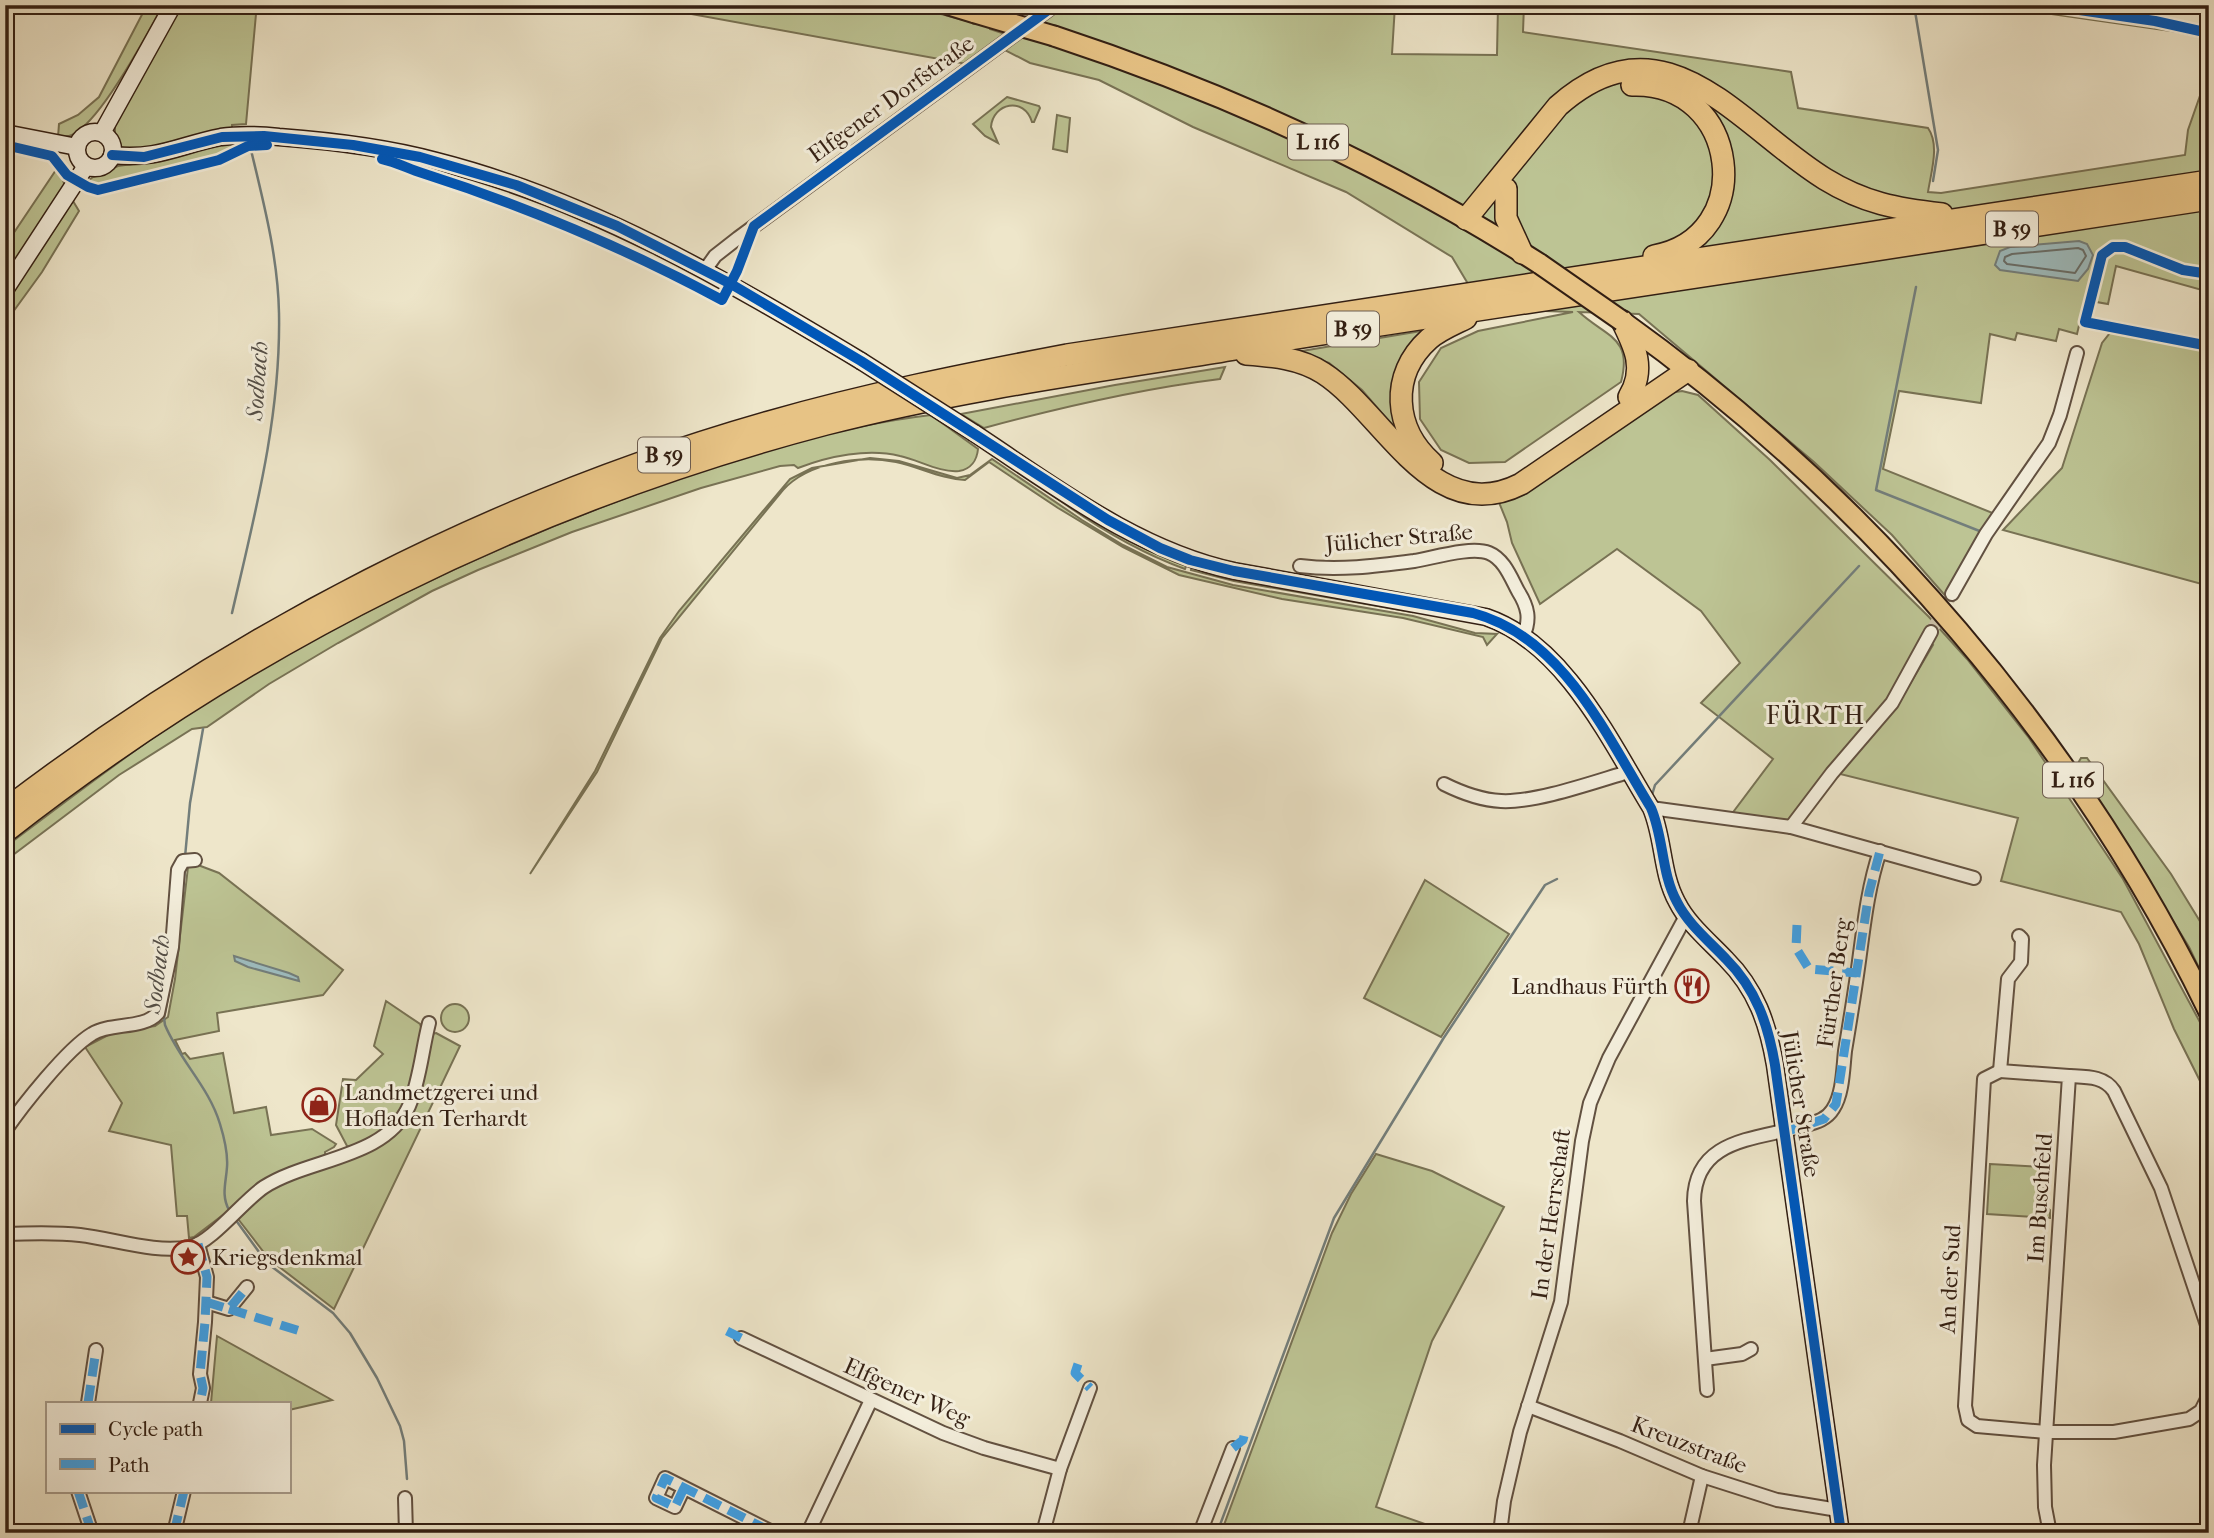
<svg xmlns="http://www.w3.org/2000/svg" width="2214" height="1538" font-family="'IM FELL French Canon',serif">
<rect width="100%" height="100%" fill="#eee6ca"/>
<filter id="stains"><feTurbulence type="fractalNoise" baseFrequency=".00286" numOctaves="4"/><feColorMatrix values="0 0 0 0 .2 0 0 0 0 .09 0 0 0 0 .02 0 0 0 .5 -.17"/></filter>
<radialGradient id="worn" r=".72"><stop offset=".6" stop-color="#630" stop-opacity="0"/><stop offset="1" stop-color="#630" stop-opacity=".3"/></radialGradient>
<g fill="#bdc494" stroke="#787254" stroke-width="2">
<path d="M147 5H163C148 33 98 128 69 136 66 137 62 136 58 137L59 124 78 115 99 97Z"/>
<path d="M180 5H251L256 14 246 124 232 125V130C205 137 146 156 121 147L115 136V126Z"/>
<path d="M642 5H907L990 27V29L1008 35 980 60 1062 5H1395L1392 54 1497 55 1498 5H1524L1523 32 1791 72 1798 108 1928 128C1940 145 1931 172 1928 192L1941 193 2185 155 2188 130 2209 70V292L2116 266 2108 304 2085 300 2077 334 2059 329 2056 341 2017 333 2015 340 1990 334 1981 403 1899 391 1883 469 1995 514 1953 580 1949 600 1892 535 1814 462 1639 314 1579 312C1606 337 1633 337 1621 382L1505 462 1469 463 1441 450 1420 419 1419 382 1441 348 1478 331 1573 312 1483 309 1452 257 1346 192 1193 127 1099 80 1030 63 1005 50 972 65Z"/>
<path d="M985 5H1044L1031 16Z"/>
<path d="M1988 5C2015 5 2042 10 2069 13 2116 19 2162 27 2209 37V39L2178 32Z"/>
<path d="M1007 97 1039 106 1040 108 1034 122H1032C1024 96 993 103 991 127L998 143 985 136 973 124Z"/>
<path d="M1057 115 1070 118 1067 152 1053 149Z"/>
<path d="M232 141 239 146 234 152 223 157 104 187 96 188 85 183 93 177 118 166 154 161Z"/>
<path d="M58 167 65 186 5 281V246Z"/>
<path d="M73 201 79 211 42 272 5 323V298Z"/>
<path d="M1427 330 1399 433 1362 390 1329 363 1296 352Z"/>
<path d="M2121 330 2209 346V586L2003 530 2062 468 2102 343 2110 333Z"/>
<path d="M1225 367 1220 379C1139 389 1062 407 984 428L961 414 1115 385Z"/>
<path d="M1682 391 1698 395 1770 460 1929 617 1967 659 2029 738 2123 879 2209 1039V1099L2174 1029 2139 944 2121 912 2001 881 2018 818 1836 773 1897 706 1933 645 1924 636 1897 689 1786 823 1731 815 1773 759 1701 703 1740 663 1701 611 1617 549 1540 604 1512 543 1507 522 1498 500 1670 393Z"/>
<path d="M931 415 978 449C977 460 971 469 959 471 940 473 919 460 900 456 868 448 829 456 798 468L794 465 780 466 701 488 572 532 478 570 432 591 338 643 269 684 207 727 192 729 119 775 5 861V847C63 804 120 759 181 719 327 624 486 549 650 489 739 457 837 426 931 415Z"/>
<path d="M870 458 899 461 957 478 970 475 992 459 1082 520 1123 545 1167 567 1233 585 1413 616 1475 633 1497 634 1487 645 1483 637 1403 618 1282 599 1179 575 1123 547 1058 508 989 462 965 480C941 479 920 467 896 462 860 455 809 462 783 490L662 638 597 772 530 874 595 771 660 638 679 611 790 479 812 468Z"/>
<path d="M1034 481 1187 564 1185 569C1130 549 1080 517 1034 481Z"/>
<path d="M1192 565 1412 607V612L1234 581 1191 570Z"/>
<path d="M2081 758H2087L2171 874 2209 936V969L2201 972 2189 947 2077 765Z"/>
<path d="M198 865 219 873 343 970 323 995 217 1013 219 1031 175 1040 182 1054 185 1053 190 1059 223 1053 234 1113 266 1107 271 1135 312 1129 336 1144 334 1147 325 1152V1155L265 1183 194 1237 189 1238 187 1216H177L171 1145 109 1131 122 1103 85 1047 114 1032 155 1026 168 1017 175 979 188 867Z"/>
<path d="M1425 880 1509 934 1441 1037 1364 998Z"/>
<path d="M386 1001 420 1024 422 1030 406 1105 393 1125 354 1148 347 1146 336 1125 343 1079 356 1080 383 1054 374 1046Z"/>
<circle cx="455" cy="1018" r="14"/>
<path d="M436 1033 460 1046 334 1309 269 1259 235 1215 265 1190 391 1133 432 1034Z"/>
<path d="M1376 1154 1432 1171 1504 1207 1432 1341 1376 1507 1428 1525 1424 1533H1221L1332 1233 1351 1194Z"/>
<path d="M1990 1164 2044 1167 2043 1205 2050 1210V1218L1987 1214Z"/>
<path d="M217 1336 332 1400 289 1410V1403H211Z"/>
</g>
<g fill="#9ebdc0" stroke="#737e7b" stroke-width="2">
<path d="M2079 241 2087 244 2093 255 2088 269 2078 281 2000 270 1995 265 2000 251 2010 247Z"/>
<path d="M234 956 289 973 298 977 299 981 248 967 235 961Z"/>
</g>
<g fill="none" stroke-linecap="round" stroke-linejoin="round">
<path stroke="#686e6a" stroke-width="2" d="M2078 248 2083 250 2086 256 2075 273 2007 264 2004 261 2005 257 2012 254Z"/>
<g stroke="#737e7b" stroke-width="2.5">
<path d="M1914 5 1938 150 1933 181"/>
<path d="M1916 287 1876 490 1982 532"/>
<path d="M232 613C255 514 281 416 279 313 278 258 264 204 251 150"/>
<path d="M1652 795 1655 785 1859 566"/>
<path d="M185 857 190 803 203 729"/>
<path d="M178 945 185 868"/>
<path d="M174 965 164 1018 165 1025C180 1061 209 1087 220 1124 224 1137 228 1154 227 1167 226 1183 221 1195 229 1210"/>
<path d="M235 1219 267 1263 333 1313 350 1333 377 1378 400 1426 404 1441 407 1479"/>
<path d="M1217 1533 1334 1218 1443 1039 1545 885 1557 879"/>
</g>
<path stroke="#c9bea5" stroke-width="12" stroke-dasharray="12 6" stroke-linecap="butt" d="M1931 632 1952 594"/>
<defs>
<g id="street">
<path d="M705 270 715 256 738 238 1055 5"/>
<path d="M1300 566C1338 571 1376 566 1414 561 1433 558 1471 546 1489 553 1504 559 1511 578 1518 591 1528 607 1531 619 1523 637"/>
<path d="M1952 594 1986 534 2049 443 2060 415 2077 353"/>
<path d="M1444 784C1462 793 1481 800 1501 801 1535 803 1594 782 1628 772"/>
<path d="M1651 808 1791 827 1832 773 1892 703 1931 632"/>
<path d="M1791 827 1974 878"/>
<path d="M2019 936 2022 939 2021 962 2008 979 2000 1071 2069 1076 2044 1465 2045 1507 2050 1533"/>
<path d="M2000 1071 1984 1079 1965 1406 1968 1420 1977 1426 2046 1432H2114L2189 1419 2201 1411 2209 1395"/>
<path d="M2069 1076C2087 1077 2104 1076 2114 1091L2161 1188 2209 1331"/>
<path d="M5 1131C22 1106 67 1049 92 1034 111 1022 143 1030 158 1013L172 947 178 870 183 861 195 860"/>
<path d="M5 1234C29 1233 56 1232 80 1235 115 1239 155 1254 190 1247 212 1242 243 1201 264 1187 309 1158 385 1159 409 1106 420 1080 422 1050 429 1023"/>
<path d="M198 1244 207 1277 205 1322 200 1374 203 1388 200 1403"/>
<path d="M206 1302 229 1309 247 1287"/>
<path d="M741 1338 943 1433 984 1448 1060 1469"/>
<path d="M1705 1359 1742 1354 1751 1349"/>
<path d="M1707 1390 1694 1201C1695 1136 1760 1140 1806 1125 1817 1122 1827 1119 1833 1109 1843 1094 1843 1069 1845 1051 1850 1021 1855 991 1859 961 1864 924 1868 887 1880 851"/>
<path d="M88 1403 96 1350"/>
<path d="M1528 1406 1620 1441 1702 1476 1777 1500 1838 1510"/>
<path d="M684 1488 675 1507 656 1498 665 1478 774 1533"/>
<path d="M78 1491 92 1533"/>
<path d="M405 1498 406 1533"/>
<path d="M174 1533 184 1491"/>
<path d="M808 1533 871 1400"/>
<path d="M1043 1533 1060 1469 1090 1388"/>
<path d="M1200 1533 1233 1448"/>
<path d="M1500 1533 1504 1501 1520 1432 1561 1302 1582 1141 1590 1103 1609 1058 1686 916"/>
<path d="M1689 1533 1702 1476"/>
</g>
<g id="secondary">
<circle cx="95" cy="150" r="18"/>
<path d="M5 133 77 147"/>
<path d="M102 133 173 5"/>
<path d="M112 155C159 160 179 145 221 137 240 134 260 135 279 137 332 141 385 147 436 161 590 200 726 280 861 361"/>
<path d="M5 290 86 166"/>
<path d="M974 433C1056 487 1137 550 1234 571L1486 617C1565 644 1610 741 1651 808 1664 838 1661 873 1677 902 1688 924 1709 941 1726 959 1756 989 1768 1024 1775 1065L1841 1533"/>
</g>
<g id="primary">
<path d="M949 5 975 13"/>
<path d="M1054 36C1224 92 1389 167 1540 264"/>
<path d="M1622 321C1868 497 2077 740 2209 1012"/>
</g>
<g id="highway">
<path d="M1632 85C1740 81 1759 237 1654 256"/>
<path d="M1506 189V218L1522 253"/>
<path d="M1466 219 1558 106C1665 11 1739 126 1825 179 1864 203 1897 209 1942 214"/>
<path d="M1622 321C1635 347 1646 369 1629 397"/>
<path d="M1246 354C1273 356 1300 358 1323 373 1384 412 1432 529 1521 484L1688 370"/>
<path d="M1432 463C1394 429 1389 375 1429 339 1439 330 1454 324 1466 318"/>
<path d="M5 810C234 635 492 501 769 422 867 394 967 374 1067 355L2209 181"/>
<path d="M5 832C247 642 528 502 826 424 950 392 1078 374 1205 354 1239 349 1273 341 1308 336 1358 328 1408 321 1458 313 1708 276 1959 237 2209 199"/>
</g>
</defs>
<use href="#street" stroke="#625141" stroke-width="16"/>
<use href="#secondary" stroke="#331f13" stroke-width="19"/>
<use href="#primary" stroke="#331f13" stroke-width="23"/>
<use href="#highway" stroke="#331f13" stroke-width="24"/>
<use href="#street" stroke="#f4efdd" stroke-width="12"/>
<use href="#secondary" stroke="#f4efdd" stroke-width="16"/>
<use href="#primary" stroke="#e7c385" stroke-width="19"/>
<use href="#highway" stroke="#e7c385" stroke-width="21"/>
<defs>
<path id="secondary-bridge" d="M861 361 974 433"/>
<g id="primary-bridge">
<path d="M975 13 1054 36"/>
<path d="M1540 264 1622 321"/>
</g>
</defs>
<use href="#secondary-bridge" stroke="#331f13" stroke-width="19" stroke-linecap="butt"/>
<use href="#primary-bridge" stroke="#331f13" stroke-width="23" stroke-linecap="butt"/>
<use href="#secondary-bridge" stroke="#f4efdd" stroke-width="16"/>
<use href="#primary-bridge" stroke="#e7c385" stroke-width="19"/>
<g stroke="#3ea2ea" stroke-width="9" stroke-dasharray="18 9" stroke-linecap="butt">
<path d="M1797 925 1796 948 1809 969 1857 973"/>
<path d="M1785 1132 1824 1119 1836 1104 1869 893 1880 851"/>
<path d="M198 1244 207 1277 205 1322 200 1374 203 1388 200 1403"/>
<path d="M206 1302 229 1309 247 1287"/>
<path d="M229 1309 300 1331"/>
<path d="M727 1331 741 1338"/>
<path d="M1078 1364 1075 1373 1090 1388"/>
<path d="M88 1403 96 1350"/>
<path d="M1233 1448 1243 1440 1244 1436"/>
<path d="M684 1488 675 1507 656 1498 665 1478 774 1533"/>
<path d="M78 1491 92 1533"/>
<path d="M174 1533 184 1491"/>
</g>
<defs>
<g id="cycleway">
<path d="M2045 5 2155 21 2209 33"/>
<path d="M5 145 52 156 67 175 88 187 98 190 219 160 248 146 267 145"/>
<path d="M112 155 144 157 222 137 264 136 353 145 420 157 516 185 617 226 731 284 861 361 1108 520 1160 548 1190 560 1234 571 1473 613C1563 637 1606 735 1651 808 1664 838 1661 873 1677 902 1688 924 1709 941 1726 959 1756 989 1768 1024 1775 1065L1841 1533"/>
<path d="M382 159C396 162 409 169 422 173 529 207 623 247 722 300L737 271 754 226 1055 5"/>
<path d="M2209 274 2183 270 2125 247H2113L2102 255 2085 322 2209 346"/>
</g>
</defs>
<use href="#cycleway" stroke="#f4efdd" stroke-width="15"/>
<use href="#cycleway" stroke="#0057b8" stroke-width="10"/>
</g>
<defs>
<symbol id="restaurant-ring" viewBox="-11 -11 22 22"><circle r="9.5" fill="#f4efdd" stroke="#8f2418" stroke-width="1.5"/><path d="M-5-6h1v4h1v-4h1v4h1v-4h1v5L-1.5 .5V6h-2V.5L-5-1ZM5-6V6H3V1.5H1.5Q1.5-4 5-6Z" fill="#8f2418"/></symbol>
<symbol id="shop-ring" viewBox="-11 -11 22 22"><circle r="9.5" fill="#f4efdd" stroke="#8f2418" stroke-width="1.5"/><path d="M-5-2.5h2.3a2.7 3.5 0 0 1 5.4 0H5L5.5 6h-11ZM-1.5-2.5h3a1.5 2.3 0 0 0-3 0Z" fill="#8f2418"/></symbol>
<symbol id="sight-ring" viewBox="-11 -11 22 22"><circle r="9.5" fill="#f4efdd" stroke="#8f2418" stroke-width="1.5"/><path d="M0-6L1.8-2.2L6-1.7L2.9 1.2L3.7 5.4L0 3.3L-3.7 5.4L-2.9 1.2L-6-1.7L-1.8-2.2Z" fill="#8f2418"/></symbol>
</defs>
<g fill-rule="evenodd">
<use href="#restaurant-ring" x="1673" y="967" width="38" height="38"/>
<use href="#shop-ring" x="300" y="1086" width="38" height="38"/>
<use href="#sight-ring" x="169" y="1238" width="38" height="38"/>
</g>
<g text-anchor="middle" dominant-baseline="central" stroke-width="6" stroke-linejoin="round" paint-order="stroke">
<g fill="#f4efdd" stroke="#6d5d50" stroke-width="2">
<rect x="1288" y="124.5" width="60" height="35" rx="5"/>
<rect x="1986" y="211.5" width="52" height="35" rx="5"/>
<rect x="1327" y="311.5" width="52" height="35" rx="5"/>
<rect x="638" y="437.5" width="52" height="35" rx="5"/>
<rect x="2043" y="762.5" width="60" height="35" rx="5"/>
</g>
<g font-size="21" font-weight="bold" fill="#331f13">
<text x="1318" y="142">L 116</text>
<text x="2012" y="229">B 59</text>
<text x="1353" y="329">B 59</text>
<text x="664" y="455">B 59</text>
<text x="2073" y="780">L 116</text>
</g>
<g font-size="23" fill="#331f13" stroke="#f4efdd">
<text transform="translate(891 99) rotate(-36)">Elfgener Dorfstraße</text>
<text transform="translate(1399 538) rotate(-5)">Jülicher Straße</text>
<text transform="translate(1834 983) rotate(-82)">Fürther Berg</text>
<text transform="translate(1801 1104) rotate(81)">Jülicher Straße</text>
<text transform="translate(2040 1198) rotate(-86)">Im Buschfeld</text>
<text transform="translate(1551 1214) rotate(-82)">In der Herrschaft</text>
<text transform="translate(1950 1279) rotate(-87)">An der Sud</text>
<text transform="translate(907 1392) rotate(24)">Elfgener Weg</text>
<text transform="translate(1689 1445) rotate(21)">Kreuzstraße</text>
</g>
<g font-size="23" fill="#331f13" stroke="#f4efdd" text-anchor="start">
<text x="1668" y="986" text-anchor="end">Landhaus Fürth</text>
<text x="344" y="1092">Landmetzgerei und<tspan x="344" dy="26">Hofladen Terhardt</tspan></text>
<text x="212" y="1257">Kriegsdenkmal</text>
</g>
<g font-size="24" font-style="italic" fill="#534e47" stroke="#f4efdd">
<text transform="translate(257 381) rotate(-86)">Sodbach</text>
<text transform="translate(157 974) rotate(-83)">Sodbach</text>
</g>
<g font-size="26" letter-spacing="2" fill="#331f13" stroke="#f4efdd">
<text x="1816" y="715">FÜRTH</text>
</g>
</g>
<rect width="2214" height="1538" fill="none" stroke="#eee6ca" stroke-width="28"/>
<rect x="7" y="7" width="2200" height="1524" fill="none" stroke="#331f13" stroke-width="3.5"/>
<rect x="14" y="14" width="2186" height="1510" fill="none" stroke="#331f13" stroke-width="2"/>
<rect x="46" y="1402" width="245" height="91" fill="#f4efdd" stroke="#a79c8c" stroke-width="2"/>
<rect x="60" y="1424" width="35" height="10" fill="#0057b8" stroke="#a79c8c" stroke-width="2"/>
<text x="108" y="1436" font-size="21" fill="#331f13">Cycle path</text>
<rect x="60" y="1459" width="35" height="10" fill="#3ea2ea" stroke="#a79c8c" stroke-width="2"/>
<text x="108" y="1472" font-size="21" fill="#331f13">Path</text>
<rect width="100%" height="100%" filter="url(#stains)"/>
<rect width="100%" height="100%" fill="url(#worn)"/>
</svg>
